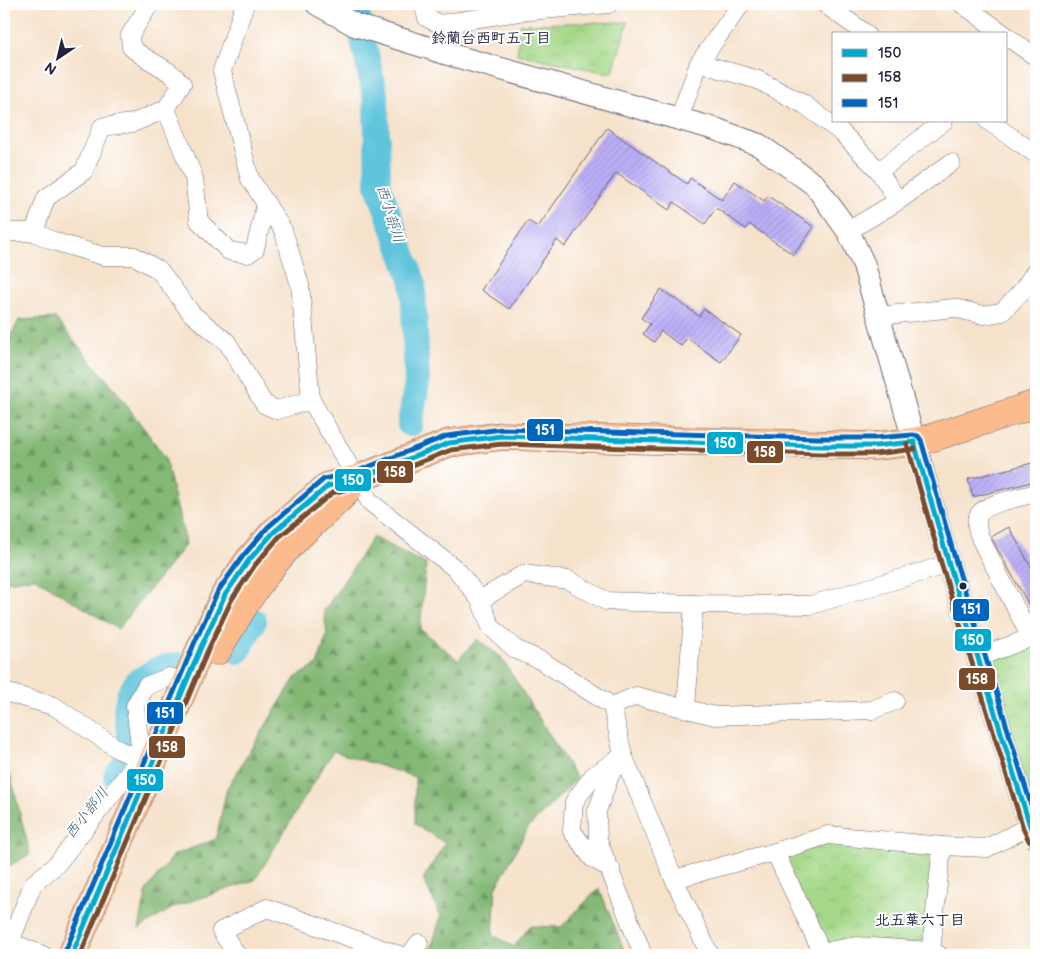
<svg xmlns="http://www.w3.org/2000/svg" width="1040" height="959" font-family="'Balsamiq Sans','Klee One',sans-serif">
<defs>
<pattern id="forest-firs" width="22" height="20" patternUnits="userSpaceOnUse" patternTransform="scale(1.25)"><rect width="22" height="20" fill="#83b874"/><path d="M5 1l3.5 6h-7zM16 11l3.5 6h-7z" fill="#6b9560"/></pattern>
<pattern id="park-crowns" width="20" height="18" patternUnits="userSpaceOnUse" patternTransform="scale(1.25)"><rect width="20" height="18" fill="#a4d888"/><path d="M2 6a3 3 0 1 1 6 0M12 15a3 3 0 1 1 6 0" fill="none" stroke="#8db976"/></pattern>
<pattern id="building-hatch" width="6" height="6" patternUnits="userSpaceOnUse" patternTransform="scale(1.25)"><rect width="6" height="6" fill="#bcaff7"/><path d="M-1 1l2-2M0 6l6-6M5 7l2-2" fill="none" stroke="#a196d5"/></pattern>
</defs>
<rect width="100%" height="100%" fill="#fff"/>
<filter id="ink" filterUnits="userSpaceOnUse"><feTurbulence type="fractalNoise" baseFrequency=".02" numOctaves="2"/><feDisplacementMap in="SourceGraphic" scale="10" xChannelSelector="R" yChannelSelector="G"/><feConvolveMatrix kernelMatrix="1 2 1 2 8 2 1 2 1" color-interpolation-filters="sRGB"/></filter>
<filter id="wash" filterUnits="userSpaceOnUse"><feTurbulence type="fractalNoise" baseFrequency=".0096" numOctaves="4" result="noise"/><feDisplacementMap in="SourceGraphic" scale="20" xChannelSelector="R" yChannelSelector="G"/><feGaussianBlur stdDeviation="1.12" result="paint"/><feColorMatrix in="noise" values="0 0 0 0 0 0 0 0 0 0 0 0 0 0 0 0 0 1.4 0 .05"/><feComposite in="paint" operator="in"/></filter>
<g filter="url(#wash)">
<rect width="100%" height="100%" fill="#f6e2cb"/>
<g fill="url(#forest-firs)" stroke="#526d58">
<path d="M55 318 117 392 165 457 186 544 118 629 35 578 4 582V348L19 320Z"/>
<path d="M373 537 426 564 420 629 458 660 477 639 501 657 577 779 528 828 496 888 493 935 514 947 530 926 561 927 599 888 626 955H429L441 916 423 879 445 843 415 824V777L333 751 255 880 174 907 139 929 147 889 174 855 216 839 227 788 295 678 317 665 327 635 324 611Z"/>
<path d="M4 767 11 777 30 854 4 869Z"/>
</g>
<g fill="url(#park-crowns)" stroke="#637d62">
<path d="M628 22 612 74 517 54 520 24Z"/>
<path d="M1036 641V817L988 659Z"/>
<path d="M829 838 928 850 935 858 928 935 919 943 823 948 785 860 791 850Z"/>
</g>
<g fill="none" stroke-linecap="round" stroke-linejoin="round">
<g stroke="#5ec4dc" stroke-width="26">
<path d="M355 4 376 99 378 185 413 282 417 382 410 424"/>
<path d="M238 651 254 621"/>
<path d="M116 776 127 762 131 745 126 710 129 695 137 682 158 669 177 665"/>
</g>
</g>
<g id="blocks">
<g fill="url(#building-hatch)">
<path d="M607 128 687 184 690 178 722 200 735 181 764 201 768 196 814 227 794 255 749 224 746 229 716 208 705 224 674 202 669 210 616 173 565 247 557 240 509 309 481 290 528 221 538 227Z"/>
<path d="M661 289 699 316 704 309 741 335 721 362 687 338 681 346 661 331 654 342 643 334 650 324 641 318Z"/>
<path d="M1036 462V481L973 497 968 479Z"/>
<path d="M1009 527 1036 576V608L1032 611 991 537Z"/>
</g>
</g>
</g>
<g filter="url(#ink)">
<use href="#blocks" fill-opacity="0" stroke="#6c656d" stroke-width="1"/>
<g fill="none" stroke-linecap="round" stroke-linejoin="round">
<defs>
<g id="minor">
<path d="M245 4 222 71 250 179 283 230 300 285 311 400 370 502 457 570 480 600 491 627 515 649 542 661 612 706 623 755 674 879 710 955"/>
<path d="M423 4 427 18 440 24 519 12 609 4"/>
<path d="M825 4 866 34"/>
<path d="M962 4 1004 34"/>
<path d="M1006 36 1036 57"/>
<path d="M699 63 758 80 805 105 842 133 879 171 898 201"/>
<path d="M166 109 194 178 199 221 229 251 248 254 255 249 266 203"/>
<path d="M679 119 699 63 741 4"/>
<path d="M988 121 1036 154"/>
<path d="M879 171 944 121"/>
<path d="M848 231 898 201 951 163"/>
<path d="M34 232 53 241 103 256H134L159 270 192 314 227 342 264 404 277 410 311 400"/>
<path d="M4 234 6 232H34L46 198 84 171 102 127 133 123 166 109 182 84C168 67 147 62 131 47L130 35 150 4"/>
<path d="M879 316 954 308 983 315 1002 312 1022 291 1036 270"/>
<path d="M480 600 524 574 568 580 606 601 694 604 811 605 949 564"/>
<path d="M1031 638 981 540C978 532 975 524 978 516 983 503 1023 497 1036 493"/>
<path d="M978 657 1036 636"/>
<path d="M4 692 54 706 119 750 153 764"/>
<path d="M612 706 636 696 715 716 872 710 895 701"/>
<path d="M686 707 694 604"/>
<path d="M623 755 610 775 597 811 598 840 643 955"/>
<path d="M153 764 140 745 135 706 146 686 169 677 187 682"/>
<path d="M775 852 823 955"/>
<path d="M611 869 592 858 572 831 574 802 593 776 616 760"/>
<path d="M674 879 775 852 828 835 942 846 987 848 1030 826"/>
<path d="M10 942 43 955"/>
<path d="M931 951 942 846"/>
<path d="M822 952 856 946 931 951 939 955"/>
<path d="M5 955 33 884 57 864 134 766 153 764"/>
<path d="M237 955 221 931 267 908 399 955"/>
<path d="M410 955 419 943"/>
</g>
<path id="tertiary" d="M317 4 355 25 448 54 715 129 759 145 815 185 848 231 864 265 949 564 1030 826 1036 837"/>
<g id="primary">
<path d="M217 651C240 611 264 570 297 538 314 521 332 507 348 490"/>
<path d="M72 955 201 647 225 595 249 560 274 532 328 486 357 479 449 443 502 436 875 446 914 442 934 437 1036 404"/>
</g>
</defs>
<use href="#minor" stroke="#6c656d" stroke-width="19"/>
<use href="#tertiary" stroke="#6c656d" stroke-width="24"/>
<use href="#primary" stroke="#6c656d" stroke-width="29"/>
<use href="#minor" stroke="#fff" stroke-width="18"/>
<use href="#tertiary" stroke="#fff" stroke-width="22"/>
<use href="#primary" stroke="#fbbb8d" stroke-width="28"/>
<defs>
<g id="bus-1">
<path d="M914 442 949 564 1030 826 1036 837"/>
<path d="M72 955 201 647 225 595 249 560 274 532 328 486 357 479 449 443 502 436 819 446H875L914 442"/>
</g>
<g id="bus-2">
<path d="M907 444 942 566 1023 828 1029 841"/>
<path d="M80 955 208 650 232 599 255 565 279 537 332 493 360 486 451 450 502 444 819 454H875L915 449"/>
</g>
<path id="bus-3" d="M65 952 194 644 218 591 243 556 268 527 324 479 355 472 447 436 502 429 819 438H875L913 435 918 436 921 440 956 562 1036 821"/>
</defs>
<use href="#bus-1" stroke="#fff" stroke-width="9"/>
<use href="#bus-2" stroke="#fff" stroke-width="9"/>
<use href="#bus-3" stroke="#fff" stroke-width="9"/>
<use href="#bus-1" stroke="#00a9ce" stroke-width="5"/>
<use href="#bus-2" stroke="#7a4b2a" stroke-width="5"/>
<use href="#bus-3" stroke="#0065bd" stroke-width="5"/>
</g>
</g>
<circle fill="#22223b" stroke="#fff" stroke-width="2" cx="963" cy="586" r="4.5"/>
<g text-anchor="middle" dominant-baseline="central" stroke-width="4" stroke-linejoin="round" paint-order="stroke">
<g font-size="15" font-weight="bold" fill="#22223b" stroke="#fff">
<text x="491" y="38">鈴蘭台西町五丁目</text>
<text x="920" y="920">北五葉六丁目</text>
</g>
<g font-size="15" font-style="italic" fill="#375b73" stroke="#fff">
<text transform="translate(390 214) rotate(72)">西小部川</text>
<text transform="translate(87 813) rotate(-52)">西小部川</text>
</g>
</g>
<g stroke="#fff" stroke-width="2">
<rect x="526" y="418" width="38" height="24" rx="5" fill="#0065bd"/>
<rect x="706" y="431" width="38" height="24" rx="5" fill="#00a9ce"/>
<rect x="746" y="440" width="38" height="24" rx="5" fill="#7a4b2a"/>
<rect x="376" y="460" width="38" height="24" rx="5" fill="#7a4b2a"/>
<rect x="334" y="468" width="38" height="24" rx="5" fill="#00a9ce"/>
<rect x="952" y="598" width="38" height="24" rx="5" fill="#0065bd"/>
<rect x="954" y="628" width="38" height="24" rx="5" fill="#00a9ce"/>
<rect x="958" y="667" width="38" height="24" rx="5" fill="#7a4b2a"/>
<rect x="146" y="701" width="38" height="24" rx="5" fill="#0065bd"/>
<rect x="148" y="735" width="38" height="24" rx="5" fill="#7a4b2a"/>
<rect x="126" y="768" width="38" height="24" rx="5" fill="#00a9ce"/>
</g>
<g font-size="14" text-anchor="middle" font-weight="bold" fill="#fff">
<text x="545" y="435">151</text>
<text x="725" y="448">150</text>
<text x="765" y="457">158</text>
<text x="395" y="477">158</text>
<text x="353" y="485">150</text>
<text x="971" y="614">151</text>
<text x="973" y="645">150</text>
<text x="977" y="684">158</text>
<text x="165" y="718">151</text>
<text x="167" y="752">158</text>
<text x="145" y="785">150</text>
</g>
<rect width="1040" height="959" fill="none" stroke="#fff" stroke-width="20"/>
<rect x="832" y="32" width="175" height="90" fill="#ffffff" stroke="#a7a7b1"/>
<rect x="842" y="49" width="25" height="8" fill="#00a9ce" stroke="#a7a7b1"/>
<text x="878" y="58" font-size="15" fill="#22223b">150</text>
<rect x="842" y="74" width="25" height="8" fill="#7a4b2a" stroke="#a7a7b1"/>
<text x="878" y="82" font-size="15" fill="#22223b">158</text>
<rect x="842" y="99" width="25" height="8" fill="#0065bd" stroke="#a7a7b1"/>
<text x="878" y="108" font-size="15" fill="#22223b">151</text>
<g transform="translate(58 58) rotate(215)" stroke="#ffffff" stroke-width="4" paint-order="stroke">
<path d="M0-4L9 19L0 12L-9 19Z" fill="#22223b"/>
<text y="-8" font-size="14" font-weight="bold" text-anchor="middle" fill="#22223b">N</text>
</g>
</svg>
